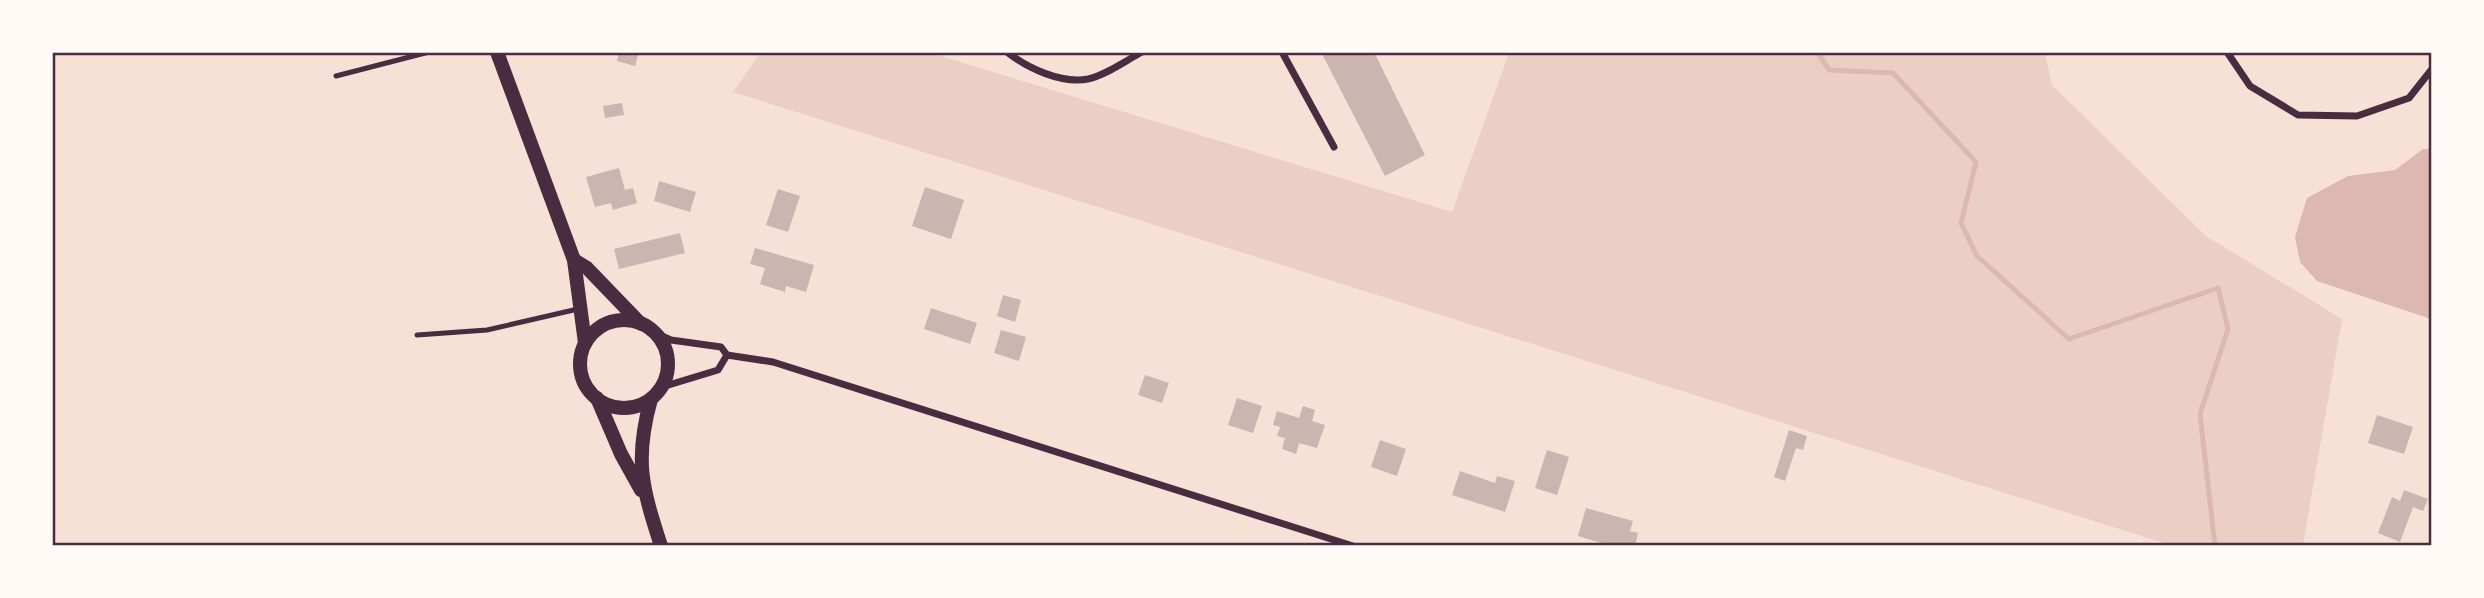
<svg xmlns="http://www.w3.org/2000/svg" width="2484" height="598" font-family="Mulish,sans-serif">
<rect width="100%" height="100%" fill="#f7e1d7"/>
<path fill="#ebcfc5" d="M760 53H931L1452 212 1509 53H2045L2052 85 2206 236 2342 319 2303 545H2170L733 92Z"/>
<path fill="#dcb8b0" d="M2423 149H2432L2431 319 2317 281 2300 262 2295 237 2307 198 2348 176 2395 170Z"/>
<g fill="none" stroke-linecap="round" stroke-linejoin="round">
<path stroke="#dcb8b0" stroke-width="5" d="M1817 52 1829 70 1893 73 1976 162 1961 223 1977 256 2069 339 2218 288 2228 329 2200 414 2215 546"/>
</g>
<g fill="#ccb4b1">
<path d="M619 52H639L635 66 617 61Z"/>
<path d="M1321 52H1374L1425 155 1385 176Z"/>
<path d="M622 103 624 115 605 118 603 106Z"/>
<path d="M619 168 625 190 633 188 637 203 613 210 611 203 595 207 586 177Z"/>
<path d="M659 181 696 192 690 212 654 201Z"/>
<path d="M925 187 964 200 951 239 912 226Z"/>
<path d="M778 189 800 196 788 232 766 225Z"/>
<path d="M680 233 685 253 619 269 614 249Z"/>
<path d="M755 248 814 265 806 292 786 286 785 292 760 284 765 268 750 264Z"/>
<path d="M1003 295 1021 300 1015 322 997 316Z"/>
<path d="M931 308 977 323 970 344 924 329Z"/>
<path d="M1001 330 1026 337 1019 361 994 353Z"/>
<path d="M1145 375 1169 383 1162 403 1138 395Z"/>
<path d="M1237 398 1262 406 1253 433 1228 425Z"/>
<path d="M1303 406 1315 410 1312 421 1325 425 1317 448 1299 443 1296 454 1282 449 1285 438 1277 436 1280 427 1273 425 1277 411 1299 418Z"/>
<path d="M2377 415 2413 427 2404 454 2368 443Z"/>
<path d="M1789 430 1807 436 1803 450 1796 448 1785 481 1774 477Z"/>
<path d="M1380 440 1406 449 1397 476 1371 467Z"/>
<path d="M1547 450 1569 457 1557 495 1535 488Z"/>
<path d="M1460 471 1495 483 1497 476 1515 481 1505 512 1452 495Z"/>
<path d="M2404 490 2428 499 2423 511 2413 507 2400 542 2378 533 2392 497 2400 501Z"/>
<path d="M1586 508 1633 521 1630 531 1638 533 1635 546H1611L1578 536Z"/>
</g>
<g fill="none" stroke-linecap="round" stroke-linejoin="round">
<g stroke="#4a2c40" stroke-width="5">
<path d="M336 76 429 52"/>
<path d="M417 335 487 330 578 309"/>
</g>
<g stroke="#4a2c40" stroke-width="7">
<path d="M1007 52C1027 68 1061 84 1088 79 1106 75 1125 61 1142 52"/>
<path d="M1282 52 1334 147"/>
<path d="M2227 52 2250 86 2298 115 2357 116 2409 98 2432 69"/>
<path d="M655 333 671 340 721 347 727 355 773 362 1353 546"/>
<path d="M662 387 718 370 727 355"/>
</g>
<g stroke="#4a2c40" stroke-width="14">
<path d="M497 52 574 260 585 343"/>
<path d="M574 260 587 268 641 324"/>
<circle cx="624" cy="364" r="44"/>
<path d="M597 398 621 454 641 490"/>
<path d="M651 399C634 460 642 487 661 546"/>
</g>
</g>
<rect width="2484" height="598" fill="none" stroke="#fffaf5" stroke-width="108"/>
<rect x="54" y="54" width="2376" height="490" fill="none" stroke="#4a2c40" stroke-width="2.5"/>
</svg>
